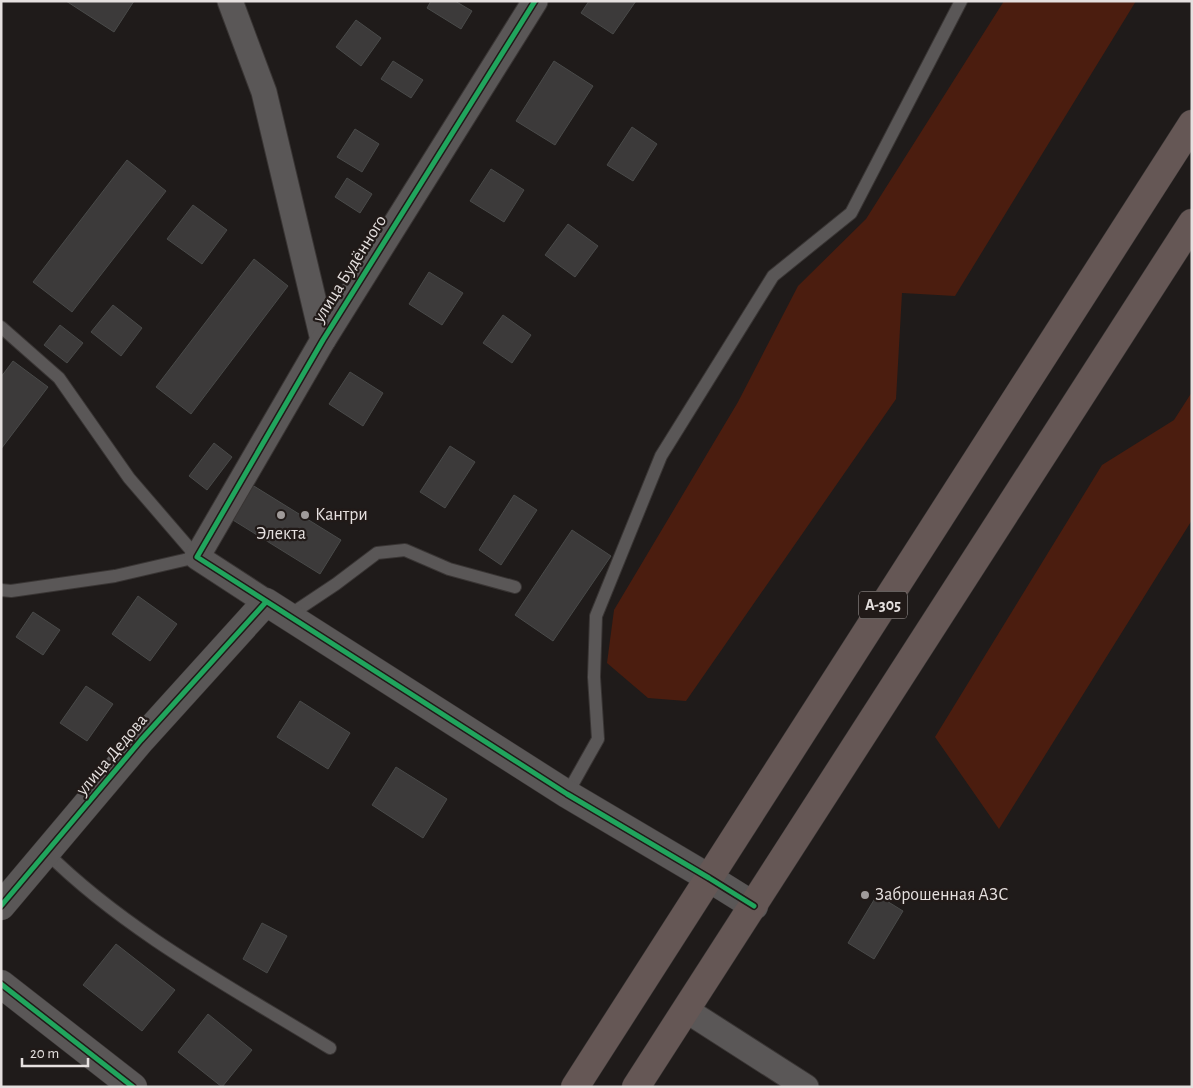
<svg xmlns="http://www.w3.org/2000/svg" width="1193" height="1088" font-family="'Alegreya Sans',sans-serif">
<rect width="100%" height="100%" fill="#1f1b1a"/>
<g fill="#4b1d0f">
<path d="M1004 1H1136L955 296 902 293 896 399 686 701 648 698 607 663 614 610 738 402 798 286 866 219Z"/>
<path d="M1192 392V520L999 829 935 737 1102 465 1174 420Z"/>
</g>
<g fill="#3c3a3a" stroke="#494a49">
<path d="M66 1H134L114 32Z"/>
<path d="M431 1H455L472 11 461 29 427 8Z"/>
<path d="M589 1H636L613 34 581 13Z"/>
<path d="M356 20 381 38 361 66 336 47Z"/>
<path d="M393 61 423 80 411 98 381 79Z"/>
<path d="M554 61 593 86 555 145 516 121Z"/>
<path d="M632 127 657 144 633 181 607 165Z"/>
<path d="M355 129 379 144 362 172 337 157Z"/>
<path d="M127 160 166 191 72 312 33 282Z"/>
<path d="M491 169 524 190 504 222 470 201Z"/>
<path d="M347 178 372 194 360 213 335 197Z"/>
<path d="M193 205 227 230 202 264 167 239Z"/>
<path d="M568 224 598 246 575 277 545 255Z"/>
<path d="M254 259 288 286 191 414 156 387Z"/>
<path d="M429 272 463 293 442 325 409 304Z"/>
<path d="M113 305 142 328 121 356 91 332Z"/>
<path d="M503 315 531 335 512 363 483 343Z"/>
<path d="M60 325 83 343 67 363 44 345Z"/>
<path d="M13 361 48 387 1 449V377Z"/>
<path d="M350 372 383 393 363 426 329 404Z"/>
<path d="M214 443 232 457 207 490 189 476Z"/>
<path d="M450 446 475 462 445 508 420 492Z"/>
<path d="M249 483 341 540 320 574 228 517Z"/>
<path d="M514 495 537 510 501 565 479 550Z"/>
<path d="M572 530 611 556 553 641 515 615Z"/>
<path d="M138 596 177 624 150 661 112 634Z"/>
<path d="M33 612 60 630 43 655 16 637Z"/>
<path d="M86 686 113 704 87 741 60 723Z"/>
<path d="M300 701 350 733 328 769 277 737Z"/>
<path d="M396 767 447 799 423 838 372 805Z"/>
<path d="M877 895 903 911 874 959 848 943Z"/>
<path d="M262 923 287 936 267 973 243 959Z"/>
<path d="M116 944 175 990 142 1031 83 985Z"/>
<path d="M208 1014 252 1050 222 1087 178 1052Z"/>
</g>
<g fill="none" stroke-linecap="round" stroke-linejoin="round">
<defs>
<g id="lane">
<path d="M1 327 59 378 129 478 197 557 115 576 11 591 1 590"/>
<path d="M288 616 336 584 377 553 405 550 449 569 515 587"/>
<path d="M567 794 598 739 594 677 596 616 661 456 773 276 851 213 961 1"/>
<path d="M47 853C128 933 234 989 330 1048"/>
</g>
<g id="street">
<path d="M230 1 264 92 323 340"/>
<path d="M266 602 197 557 323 340 535 1"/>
<path d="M686 1010 806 1087"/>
</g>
<g id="secondary">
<path d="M1 906 141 740 266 602 567 794 709 878 754 906"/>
<path d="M1 984 133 1087"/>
</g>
<g id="highway">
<path d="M575 1087 1192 124"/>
<path d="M636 1087 1192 223"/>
</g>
</defs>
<use href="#lane" stroke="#393534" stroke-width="14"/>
<use href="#street" stroke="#393534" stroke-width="27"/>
<use href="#secondary" stroke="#393534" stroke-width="29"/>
<use href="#highway" stroke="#393534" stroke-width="29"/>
<use href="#lane" stroke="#5a5757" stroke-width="12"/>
<use href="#street" stroke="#5a5757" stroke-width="25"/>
<use href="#secondary" stroke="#5a5757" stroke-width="28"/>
<use href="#highway" stroke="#655755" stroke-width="28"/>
<defs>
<g id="cycleway">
<path d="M535 1 323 340 197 557 567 794 709 878 754 906"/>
<path d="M1 906 141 740 266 602"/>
<path d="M1 984 133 1087"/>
</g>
</defs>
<use href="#cycleway" stroke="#211a18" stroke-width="8"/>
<use href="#cycleway" stroke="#20a55d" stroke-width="5"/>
</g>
<g fill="#a09b9a" stroke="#211a18" stroke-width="2">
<circle cx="281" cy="515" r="5"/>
<circle cx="305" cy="515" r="5"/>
<circle cx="865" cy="895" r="5"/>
</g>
<g text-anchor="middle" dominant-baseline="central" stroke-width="4.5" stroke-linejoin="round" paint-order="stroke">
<rect fill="#211a18" stroke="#aaa5a3" stroke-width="1" x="859" y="591.5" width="48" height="27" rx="4"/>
<g font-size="16" font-weight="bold" fill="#e5e0df">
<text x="883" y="605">А-305</text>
</g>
<g font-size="18" fill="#e5e0df" stroke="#211a18">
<text transform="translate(350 269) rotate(-58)">улица Будённого</text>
<text transform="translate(112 755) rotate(-50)">улица Дедова</text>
</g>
<g font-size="18" fill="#e5e0df" stroke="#211a18" text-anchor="start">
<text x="315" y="515">Кантри</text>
<text x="281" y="534" text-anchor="middle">Электа</text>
<text x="875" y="895">Заброшенная АЗС</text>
</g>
</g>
<rect width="1193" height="1088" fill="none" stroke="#e5e0df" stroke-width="5"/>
<path d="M22 1058v8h66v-8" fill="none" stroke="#e5e0df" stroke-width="2.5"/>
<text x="30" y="1058" font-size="15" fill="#e5e0df" stroke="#211a18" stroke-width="4" paint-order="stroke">20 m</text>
</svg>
